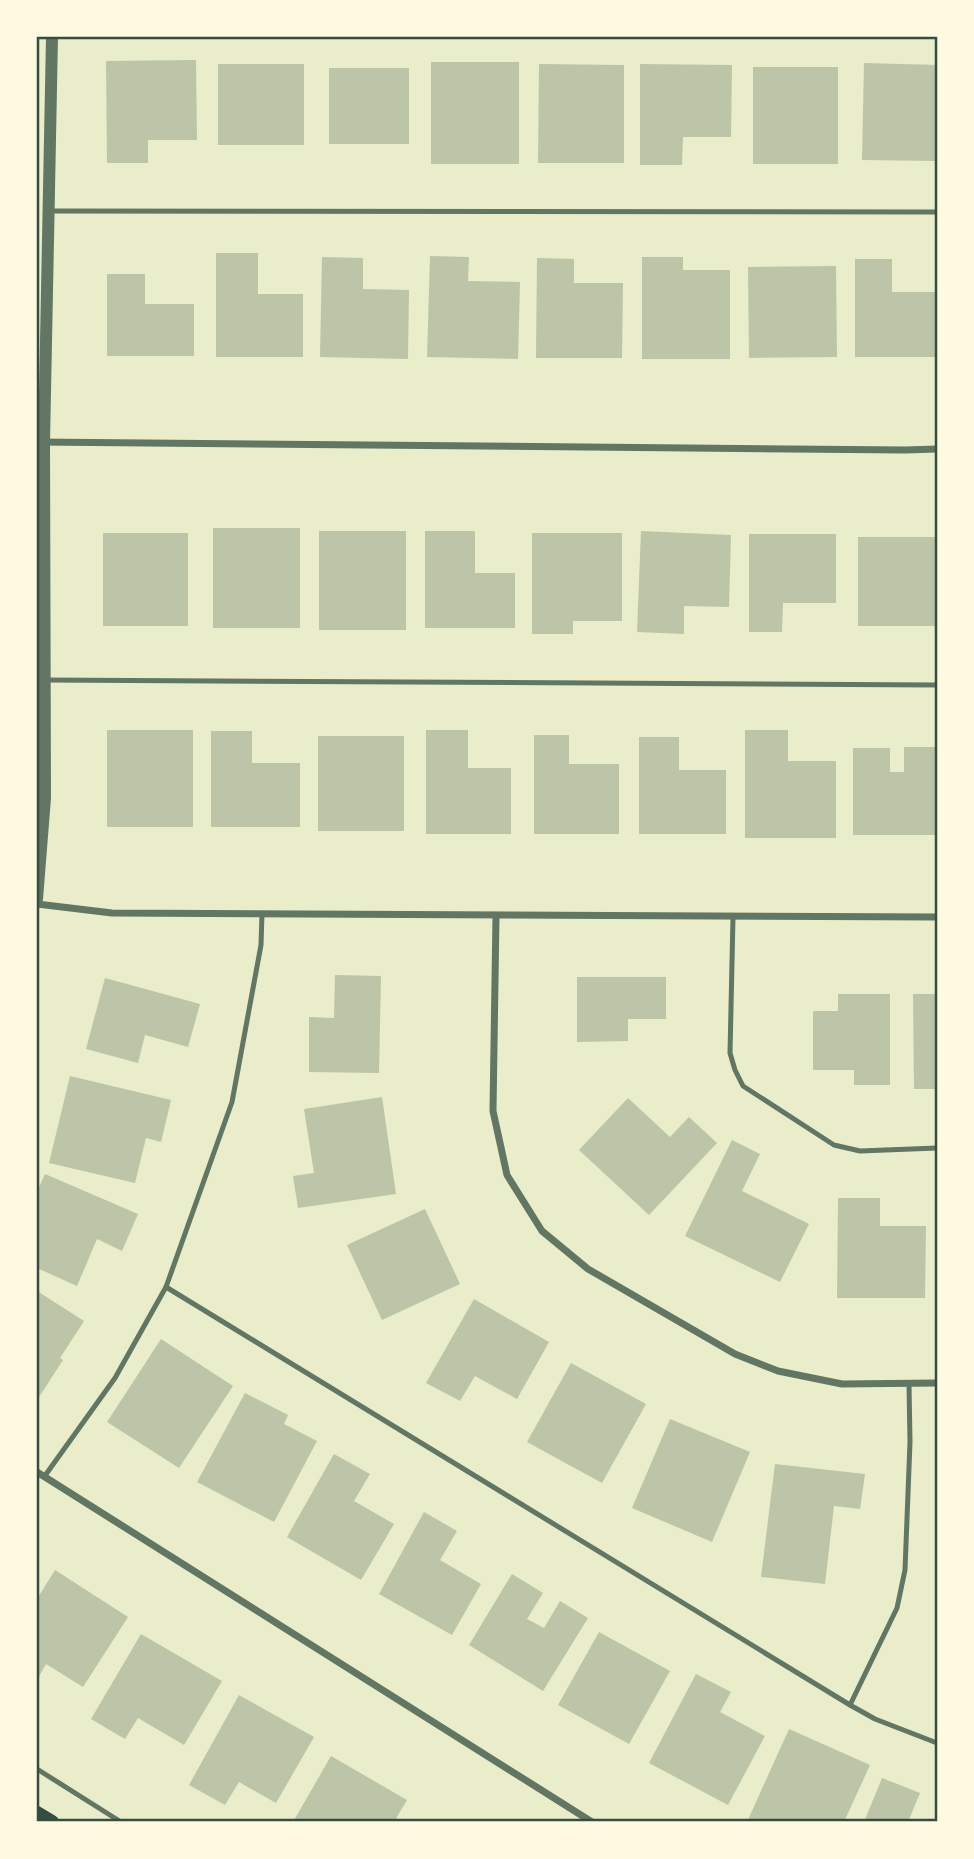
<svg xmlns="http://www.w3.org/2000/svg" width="974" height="1859" font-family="'Space Grotesk',sans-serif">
<rect width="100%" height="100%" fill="#e9edc9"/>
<g fill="#bcc5a7">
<path d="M196 60 197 140H148V163H107L106 61Z"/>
<rect x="431" y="62" width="88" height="102"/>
<path d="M864 63 937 65V161L862 160Z"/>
<rect x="218" y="64" width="86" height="81"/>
<path d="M539 64 624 65V163H538Z"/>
<path d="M640 64 732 65 731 137H683L682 165H640Z"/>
<rect x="753" y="67" width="85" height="97"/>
<rect x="329" y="68" width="80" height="76"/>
<path d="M216 253H258V294H303V357H216Z"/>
<path d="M430 256 469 257 468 281 520 282 518 359 427 357Z"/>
<path d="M322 257 363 258V289L409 290 408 359 320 357Z"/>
<path d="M642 257H683V270H730V359H642Z"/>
<path d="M537 258 574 259V283H623L622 358H536Z"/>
<path d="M855 259H892V292H937V357H855Z"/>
<path d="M836 266 837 357 749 358 748 267Z"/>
<path d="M107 274H145V304H194V356H107Z"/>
<rect x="213" y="528" width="87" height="100"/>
<rect x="319" y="531" width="87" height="99"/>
<path d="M425 531H475V573H515V628H425Z"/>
<path d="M641 531 731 535 729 607 684 606V634L637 632Z"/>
<rect x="103" y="533" width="85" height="93"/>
<path d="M532 533H622V621H573V634H532Z"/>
<path d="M749 534H836V603H783L782 632H749Z"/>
<rect x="858" y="537" width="79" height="89"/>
<rect x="107" y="730" width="86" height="97"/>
<path d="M426 730H468V768H511V834H426Z"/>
<path d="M745 730H788V761H836V838H745Z"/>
<path d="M211 731H252V763H300V827H211Z"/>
<path d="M534 735H569V764H619V834H534Z"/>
<rect x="318" y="736" width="86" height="95"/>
<path d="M639 737H679V770H726V834H639Z"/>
<path d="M904 747H937V835H853V748H890V772H904Z"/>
<path d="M335 975 381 976 379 1073 309 1072V1017L334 1018Z"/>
<path d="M577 977H666V1019H628V1041L577 1042Z"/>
<path d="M105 978 200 1004 188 1047 145 1035 138 1063 86 1049Z"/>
<path d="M838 994H890V1085H854V1070H813V1011H838Z"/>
<path d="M913 994H937V1089H914Z"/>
<path d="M70 1076 171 1100 161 1142 146 1138 135 1183 49 1163Z"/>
<path d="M382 1097 396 1194 298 1208 293 1176 314 1173 304 1109Z"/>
<path d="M628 1098 670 1137 689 1117 717 1143 649 1215 579 1150Z"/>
<path d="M732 1140 760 1154 742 1191 809 1224 780 1282 685 1236Z"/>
<path d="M45 1174 138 1214 122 1251 97 1239 77 1286 37 1268V1192Z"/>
<path d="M838 1198H880V1226H926L925 1298H837Z"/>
<path d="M425 1209 460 1284 382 1320 347 1245Z"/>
<path d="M37 1291 84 1321 60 1358 63 1360 39 1397 37 1395Z"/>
<path d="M474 1299 549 1342 517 1399 475 1376 460 1401 426 1383Z"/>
<path d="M161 1339 233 1386 179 1468 107 1422Z"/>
<path d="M571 1363 646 1404 602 1483 527 1442Z"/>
<path d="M245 1393 288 1415 284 1424 317 1441 274 1522 197 1482Z"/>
<path d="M670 1419 750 1452 712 1542 632 1508Z"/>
<path d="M334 1454 370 1474 354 1501 394 1524 361 1580 287 1537Z"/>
<path d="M775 1464 865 1474 860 1509 834 1506 825 1584 761 1577Z"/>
<path d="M424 1512 457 1531 440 1560 481 1584 452 1635 379 1594Z"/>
<path d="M55 1570 128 1617 83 1687 46 1664 37 1680V1599Z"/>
<path d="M512 1574 543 1593 527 1619 544 1628 560 1601 588 1618 543 1691 469 1645Z"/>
<path d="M599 1632 670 1671 629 1744 558 1705Z"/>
<path d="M141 1634 222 1681 184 1745 138 1718 125 1739 91 1719Z"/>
<path d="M696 1674 731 1692 720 1712 765 1736 728 1805 649 1763Z"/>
<path d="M239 1695 314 1737 276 1803 239 1782 225 1805 189 1785Z"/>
<path d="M789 1729 870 1765 844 1822H747Z"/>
<path d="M331 1756 407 1800 394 1822H293Z"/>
<path d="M882 1778 920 1793 908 1822H864Z"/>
</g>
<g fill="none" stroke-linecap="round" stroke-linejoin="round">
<g stroke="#617663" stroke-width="5">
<path d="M49 211 937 212"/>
<path d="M46 680 937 685"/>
<path d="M262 914 261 945 232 1102 166 1287 850 1705 875 1719 937 1743"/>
<path d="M733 917 730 1053 735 1070 743 1086 834 1145 860 1151 937 1148"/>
<path d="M44 1477 115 1378 166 1287"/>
<path d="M850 1705 897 1608 905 1570 910 1442 909 1384"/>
<path d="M37 1769 121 1822"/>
</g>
<g stroke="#617663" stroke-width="7">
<path d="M37 442 905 450 937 449"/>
<path d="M37 904 112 913 937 917"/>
<path d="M496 916 493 1111 507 1175 542 1231 588 1269 735 1354 778 1371 842 1384 937 1383"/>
<path d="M37 1472 592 1822"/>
</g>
<path stroke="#617663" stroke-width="12" d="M37 899 45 798 44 443 52 37"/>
<path stroke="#344e41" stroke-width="14" d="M37 1813 52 1822"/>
</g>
<rect width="974" height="1859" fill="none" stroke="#fefae0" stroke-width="77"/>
<rect x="38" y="38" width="898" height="1782" fill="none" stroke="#344e41" stroke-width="2.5"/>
</svg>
